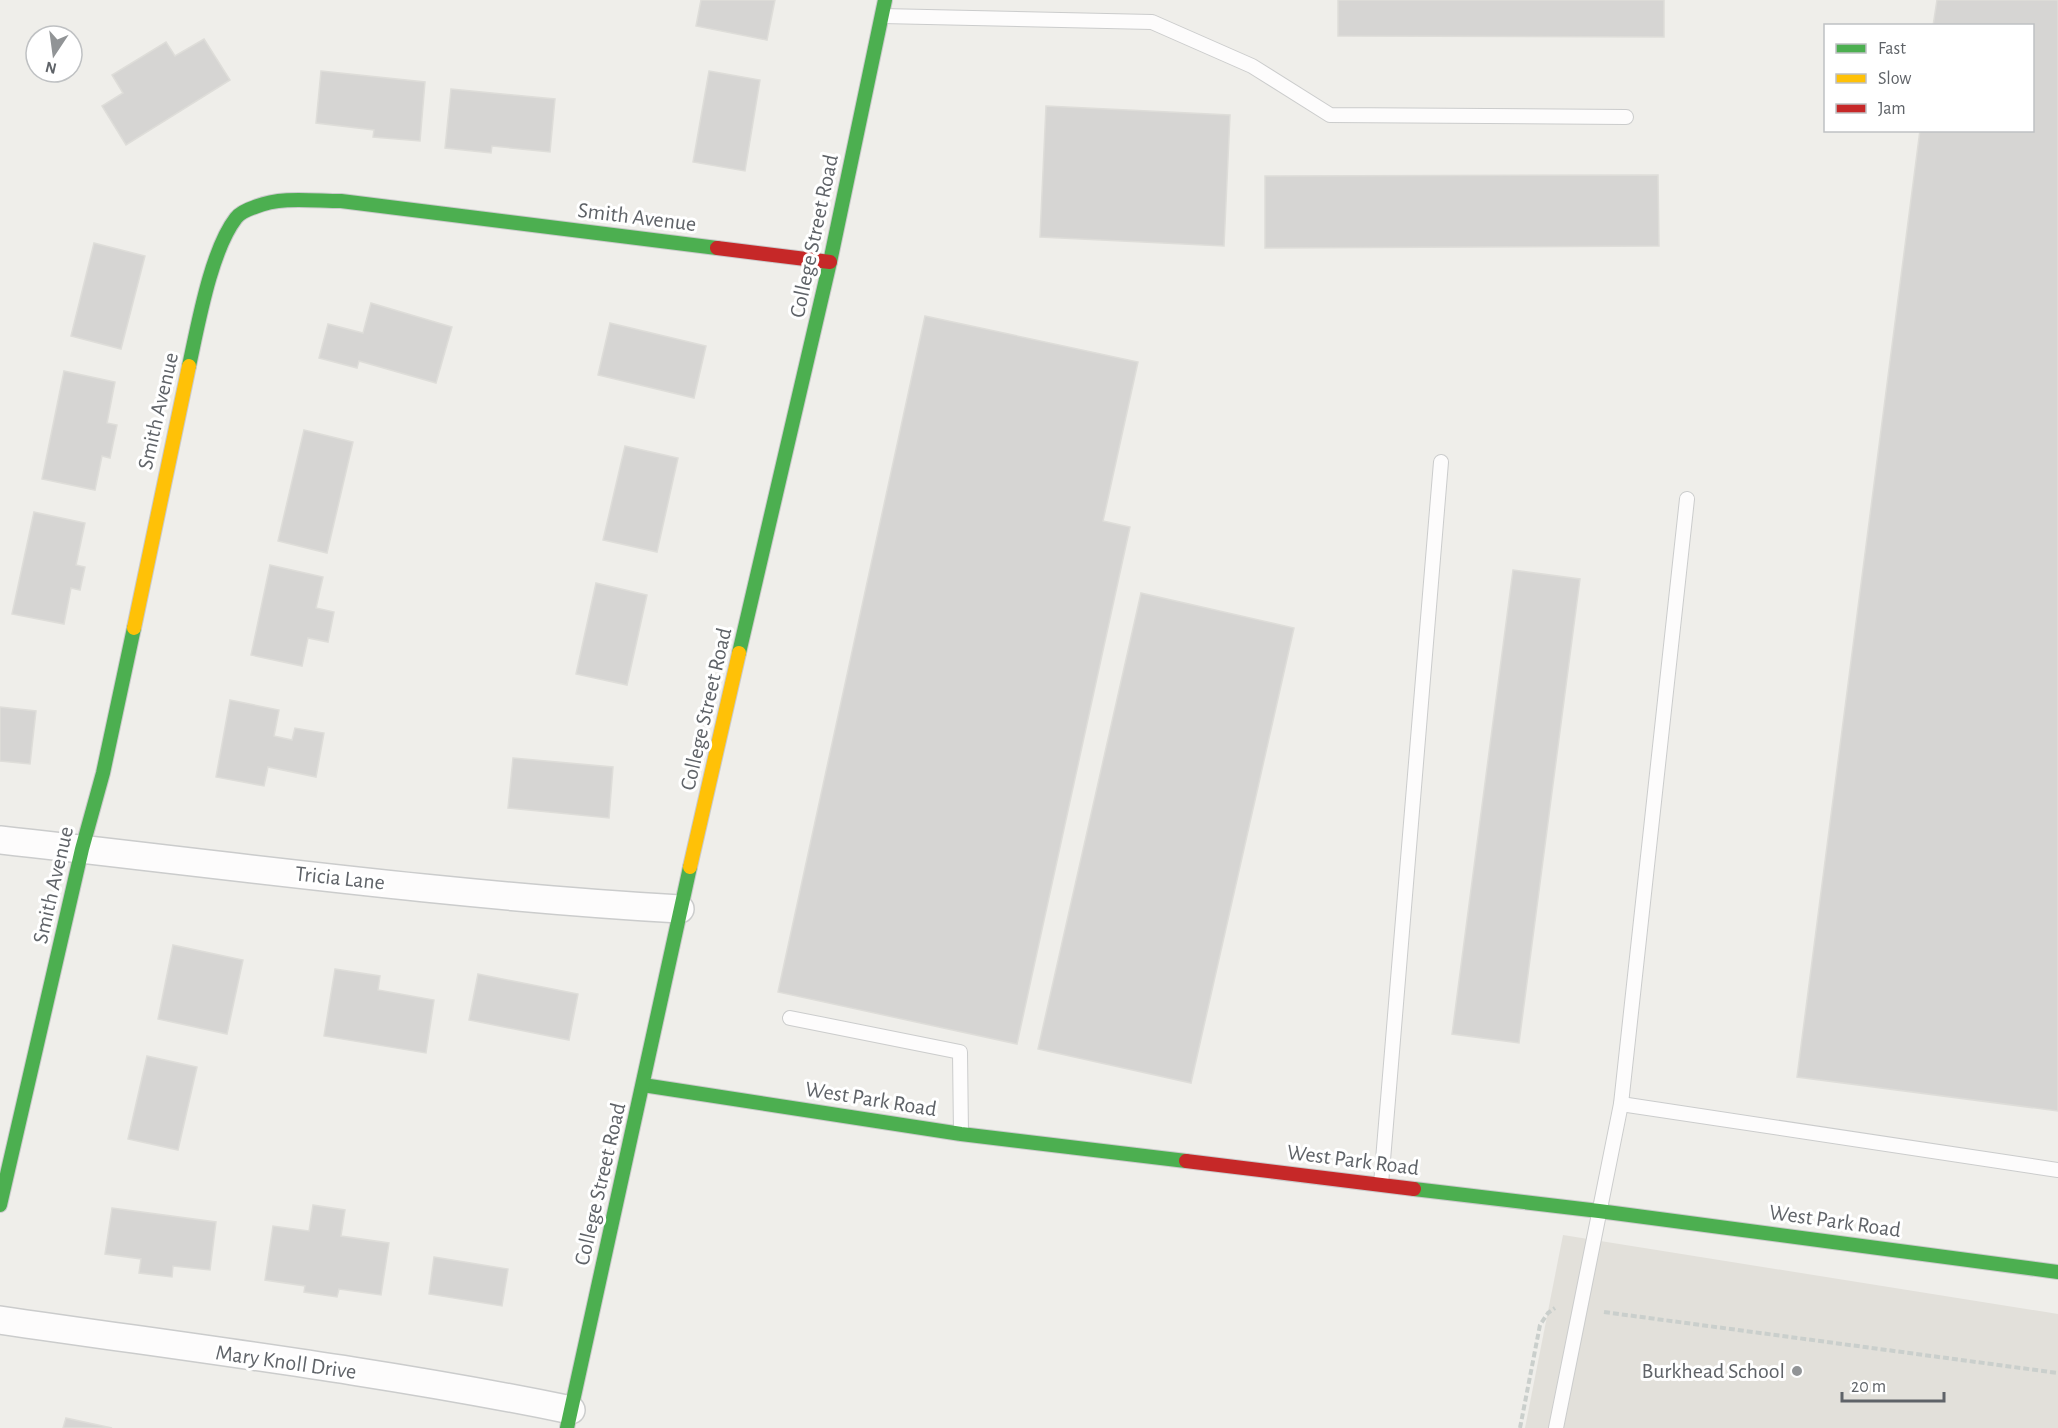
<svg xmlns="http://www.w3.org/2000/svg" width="2058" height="1428" font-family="'Alegreya Sans',sans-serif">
<rect width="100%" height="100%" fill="#efeeea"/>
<path fill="#e2e0da" d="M1563 1235 2058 1314V1428H1525Z"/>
<g fill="#d6d5d3" stroke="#deddd9" stroke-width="1.5">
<path d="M701 0H775L767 40 696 26Z"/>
<path d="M1338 0H1664V37L1338 36Z"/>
<path d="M1937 0H2058V1111L1797 1077 1920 130H2032V26H1933Z"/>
<path d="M204 39 230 80 126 145 102 106 123 93 112 75 166 42 175 56Z"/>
<path d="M321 71 425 82 420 141 373 137 374 130 316 123Z"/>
<path d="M709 71 760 80 745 171 693 162Z"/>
<path d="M451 89 555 99 550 152 492 146 491 153 445 148Z"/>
<path d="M1046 106 1230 115 1224 246 1040 237Z"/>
<path d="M1658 175 1659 246 1265 248V176Z"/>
<path d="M94 243 145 256 121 349 71 336Z"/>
<path d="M371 303 452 327 436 383 359 361 357 368 319 358 328 324 363 333Z"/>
<path d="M925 316 1138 362 1103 521 1130 527 1017 1044 778 992Z"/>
<path d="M610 323 706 346 694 398 598 375Z"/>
<path d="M64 371 115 382 107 423 117 425 110 458 102 456 95 490 42 479Z"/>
<path d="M304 430 353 442 327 553 278 541Z"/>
<path d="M625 446 678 458 657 552 603 540Z"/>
<path d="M34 512 85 523 76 565 85 567 80 590 71 588 64 624 12 614Z"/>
<path d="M270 565 323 577 316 608 334 612 328 642 308 638 302 666 251 655Z"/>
<path d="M1513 570 1580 579 1519 1043 1452 1034Z"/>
<path d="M596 583 647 595 627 685 576 674Z"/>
<path d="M1141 593 1294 628 1191 1083 1038 1049Z"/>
<path d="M230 700 279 710 274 736 292 740 295 728 324 733 316 777 268 767 264 786 216 777Z"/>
<path d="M0 707 36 711 30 764 0 761Z"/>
<path d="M513 758 613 767 609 818 508 808Z"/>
<path d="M173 945 243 960 227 1034 158 1019Z"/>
<path d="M335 969 380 976 378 990 434 1000 426 1053 324 1036Z"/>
<path d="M478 974 578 994 569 1040 469 1020Z"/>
<path d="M147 1056 197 1067 178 1150 128 1139Z"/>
<path d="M313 1205 345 1210 341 1236 389 1243 381 1295 339 1289 337 1297 304 1292 305 1286 265 1280 273 1226 309 1231Z"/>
<path d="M112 1208 216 1222 210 1270 173 1266 172 1277 139 1273 141 1259 105 1254Z"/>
<path d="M434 1257 508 1269 502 1306 429 1294Z"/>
<path d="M66 1418 112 1428H63Z"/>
</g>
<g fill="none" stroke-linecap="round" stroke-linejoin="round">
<defs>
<g id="lane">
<path d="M882 16 1152 22 1252 66 1330 115 1626 117"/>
<path d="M790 1018 960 1052 961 1134"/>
<path d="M1621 1104 1687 499"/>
<path d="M1381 1184 1441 462"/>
<path d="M1556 1428 1621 1104 2058 1170"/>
</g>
<g id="street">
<path d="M0 840C226 865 453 896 680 909"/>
<path d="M0 1320C191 1348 382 1371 571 1410"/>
</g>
<g id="fast">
<path d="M189 366C198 325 211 250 236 218 240 213 249 209 255 207 281 196 313 201 341 201L717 248"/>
<path d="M739 653 830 262 885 0"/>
<path d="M643 1085 961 1134 1186 1161"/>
<path d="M1414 1189 1599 1211 2058 1272"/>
<path d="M0 1205 82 849 103 773 134 628"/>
<path d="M567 1428 690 867"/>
</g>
<g id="slow">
<path d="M134 628 189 366"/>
<path d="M690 867 739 653"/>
</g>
<g id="jam">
<path d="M717 248 830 262"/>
<path d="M1186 1161 1414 1189"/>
</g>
</defs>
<use href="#lane" stroke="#cbcccc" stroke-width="16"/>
<use href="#street" stroke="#cbcccc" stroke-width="30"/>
<use href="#fast" stroke="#cacacb" stroke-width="16"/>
<use href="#slow" stroke="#cacacb" stroke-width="16"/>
<use href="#jam" stroke="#cacacb" stroke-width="16"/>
<g stroke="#cacfcc" stroke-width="4" stroke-dasharray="6 3" stroke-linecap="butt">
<path d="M1604 1312 2058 1373"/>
<path d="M1520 1428 1540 1325 1548 1313 1555 1308"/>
</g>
<use href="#lane" stroke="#fdfcfc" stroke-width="14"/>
<use href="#street" stroke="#fdfcfc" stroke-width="27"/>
<use href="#fast" stroke="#4caf50" stroke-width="14"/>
<use href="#slow" stroke="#ffc107" stroke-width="14"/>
<use href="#jam" stroke="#c62828" stroke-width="14"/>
</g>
<circle fill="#919496" stroke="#fff" stroke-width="2" cx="1797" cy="1371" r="6"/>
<g text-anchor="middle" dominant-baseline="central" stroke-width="6" stroke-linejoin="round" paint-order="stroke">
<g font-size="22" fill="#5f6368" stroke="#fff">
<text transform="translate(637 217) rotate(7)">Smith Avenue</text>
<text transform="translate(814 236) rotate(-78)">College Street Road</text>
<text transform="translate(158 411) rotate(-77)">Smith Avenue</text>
<text transform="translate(706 709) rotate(-77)">College Street Road</text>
<text transform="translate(340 878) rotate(6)">Tricia Lane</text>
<text transform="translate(53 885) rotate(-77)">Smith Avenue</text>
<text transform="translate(871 1099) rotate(9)">West Park Road</text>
<text transform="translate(1353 1160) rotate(7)">West Park Road</text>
<text transform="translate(600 1184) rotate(-77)">College Street Road</text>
<text transform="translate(1835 1221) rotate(8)">West Park Road</text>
<text transform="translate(286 1362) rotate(8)">Mary Knoll Drive</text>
</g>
<g font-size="22" fill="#5f6368" stroke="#fff" text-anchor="end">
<text x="1785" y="1371">Burkhead School</text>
</g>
</g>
<rect x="1824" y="24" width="210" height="108" fill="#ffffff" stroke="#bfc1c3" stroke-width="1.5"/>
<rect x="1836" y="44" width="30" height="9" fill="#4caf50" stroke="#bfc1c3" stroke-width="1.5"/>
<text x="1878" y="54" font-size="18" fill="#5f6368">Fast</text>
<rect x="1836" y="74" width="30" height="9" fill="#ffc107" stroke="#bfc1c3" stroke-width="1.5"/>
<text x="1878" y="84" font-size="18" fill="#5f6368">Slow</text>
<rect x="1836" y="104" width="30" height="9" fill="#c62828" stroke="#bfc1c3" stroke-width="1.5"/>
<text x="1878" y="114" font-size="18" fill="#5f6368">Jam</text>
<g transform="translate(54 54) rotate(193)"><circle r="28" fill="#ffffff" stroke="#bfc1c3" stroke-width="1.5"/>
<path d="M0-4.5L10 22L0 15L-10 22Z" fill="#919496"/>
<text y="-9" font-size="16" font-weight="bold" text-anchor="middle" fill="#5f6368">N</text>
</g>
<path d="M1842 1392v9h102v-9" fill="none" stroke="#5f6368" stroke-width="3"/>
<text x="1851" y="1392" font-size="18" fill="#5f6368" stroke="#ffffff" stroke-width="4.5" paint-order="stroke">20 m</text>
</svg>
